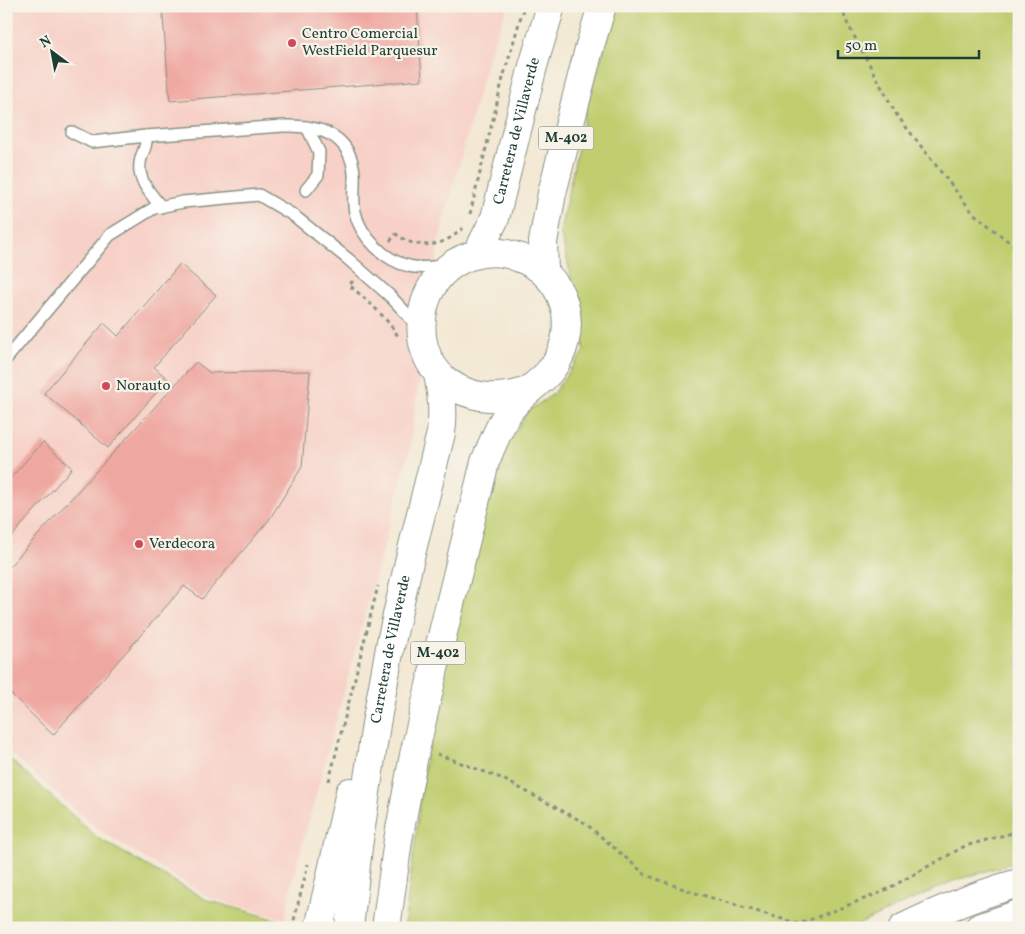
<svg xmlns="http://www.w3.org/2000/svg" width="1025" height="934" font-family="Vollkorn,serif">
<rect width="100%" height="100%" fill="#f7f3e8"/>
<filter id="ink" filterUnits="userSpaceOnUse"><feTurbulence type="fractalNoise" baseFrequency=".02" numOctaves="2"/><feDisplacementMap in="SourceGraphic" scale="10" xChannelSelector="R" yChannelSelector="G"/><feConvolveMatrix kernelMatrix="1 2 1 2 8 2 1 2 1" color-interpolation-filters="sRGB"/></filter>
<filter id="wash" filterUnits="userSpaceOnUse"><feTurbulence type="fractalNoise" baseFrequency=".0096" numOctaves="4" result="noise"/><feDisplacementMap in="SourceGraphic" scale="20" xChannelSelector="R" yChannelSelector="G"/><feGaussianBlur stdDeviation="1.12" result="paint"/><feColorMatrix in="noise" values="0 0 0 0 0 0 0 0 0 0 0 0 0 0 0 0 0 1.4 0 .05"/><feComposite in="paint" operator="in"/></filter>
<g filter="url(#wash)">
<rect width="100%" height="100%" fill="#f3e8d3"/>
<path fill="#f7d1c8" d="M6 6H508L488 57 439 240 409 452 290 890 285 919 210 898 97 829 6 749Z"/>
<g fill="#c0ce70" stroke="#708652">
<path d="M617 6H1019V861L953 881 851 928H404L429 730 483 505 508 444 528 411 552 395 584 351 574 289 560 231 587 105Z"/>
<path d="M6 756 98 838 207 900 285 922 283 928H6Z"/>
</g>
<g id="blocks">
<g fill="#efa8a1">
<path d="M162 6H417L422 80 170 101Z"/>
<path d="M180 264 216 295 154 367 168 379 108 448 44 393 104 323 118 336Z"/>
<path d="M196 362 210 373 310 371 302 467 269 520 202 599 184 586 53 735 6 689V604L9 601 7 569Z"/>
<path d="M43 442 72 468 6 543V483Z"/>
</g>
</g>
</g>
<g filter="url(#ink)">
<use href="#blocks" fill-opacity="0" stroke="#899284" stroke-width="1"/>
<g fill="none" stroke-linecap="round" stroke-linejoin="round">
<defs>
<g id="lane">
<path d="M72 132 92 142 146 136 283 126C317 125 350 133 354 173 355 186 352 199 355 212 360 236 385 261 409 266 420 269 432 267 443 266"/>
<path d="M146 136C147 147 144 148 141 158 135 179 150 192 161 207"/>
<path d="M306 190 318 175 319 152 307 127"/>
<path d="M6 359 110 235 154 208 183 202 259 195 293 215 348 259 390 296 407 314 419 329"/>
</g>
<g id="highway">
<path id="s1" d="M477 254 495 218 533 66 551 6"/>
<path d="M544 271 543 242 552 193 589 49 602 6"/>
<path d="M319 928 350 792"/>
<path id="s2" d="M349 928 358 847 376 724 391 642 409 562 441 433C444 413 442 394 438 374"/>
<path d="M386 928 398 840 414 755 432 677 485 462C492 445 499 426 509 411 520 394 537 386 550 371 580 334 569 280 525 260 508 252 488 250 470 256 447 264 432 280 425 303 406 370 466 414 527 391"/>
<path d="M903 928C940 910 979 894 1019 883"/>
<path d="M979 928 1019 914"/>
</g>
</defs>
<use href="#lane" stroke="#899284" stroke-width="14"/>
<use href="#highway" stroke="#899284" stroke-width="30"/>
<g stroke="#899284" stroke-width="3" stroke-dasharray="4 4" stroke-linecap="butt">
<path d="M843 6 845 19 896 114 973 213 1019 250"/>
<path d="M470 214 503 78 524 6"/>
<path d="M390 241 396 234C417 251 444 247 463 228"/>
<path d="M353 281 349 285C368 301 387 317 399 338"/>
<path d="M437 754 501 778 585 823 646 875 689 891 799 924 882 892 965 846 1019 831"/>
<path d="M329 781 378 586"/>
<path d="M292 928 308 864"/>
</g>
<use href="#lane" stroke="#fff" stroke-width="11"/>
<use href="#highway" stroke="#fff" stroke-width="28"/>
</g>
</g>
<g fill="#d1495b" stroke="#f7f3e8" stroke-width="2">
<circle cx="292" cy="43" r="5"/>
<circle cx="106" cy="386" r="5"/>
<circle cx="139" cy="544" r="5"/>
</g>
<g text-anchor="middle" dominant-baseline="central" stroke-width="4.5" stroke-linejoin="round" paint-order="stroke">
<g fill="#f7f3e8" stroke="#60746a" stroke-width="1">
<rect x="538.5" y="126.5" width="55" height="23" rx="4"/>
<rect x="410.5" y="641.5" width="55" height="23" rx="4"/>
</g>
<g font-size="14" font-weight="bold" fill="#1f3d34">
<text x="566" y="138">M-402</text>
<text x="438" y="653">M-402</text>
</g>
<g font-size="15" fill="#1f3d34" stroke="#f7f3e8" text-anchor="start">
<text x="302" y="34">Centro Comercial<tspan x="302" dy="17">WestField Parquesur</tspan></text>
<text x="116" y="386">Norauto</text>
<text x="149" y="544">Verdecora</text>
</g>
<g font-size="15" fill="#1f3d34" stroke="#f7f3e8">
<text stroke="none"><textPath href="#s1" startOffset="130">Carretera de Villaverde</textPath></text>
<text stroke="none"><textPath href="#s2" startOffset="282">Carretera de Villaverde</textPath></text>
</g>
</g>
<rect width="1025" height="934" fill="none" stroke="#f7f3e8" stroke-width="25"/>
<g transform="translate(52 52) rotate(328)" stroke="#f7f3e8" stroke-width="4" paint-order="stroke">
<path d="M0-4L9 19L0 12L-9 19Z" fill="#1f3d34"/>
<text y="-8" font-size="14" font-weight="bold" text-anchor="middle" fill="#1f3d34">N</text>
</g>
<path d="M838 50v8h141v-8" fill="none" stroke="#1f3d34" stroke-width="2.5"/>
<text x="845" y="50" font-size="15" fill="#1f3d34" stroke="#f7f3e8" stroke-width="4" paint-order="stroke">50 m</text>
</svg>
